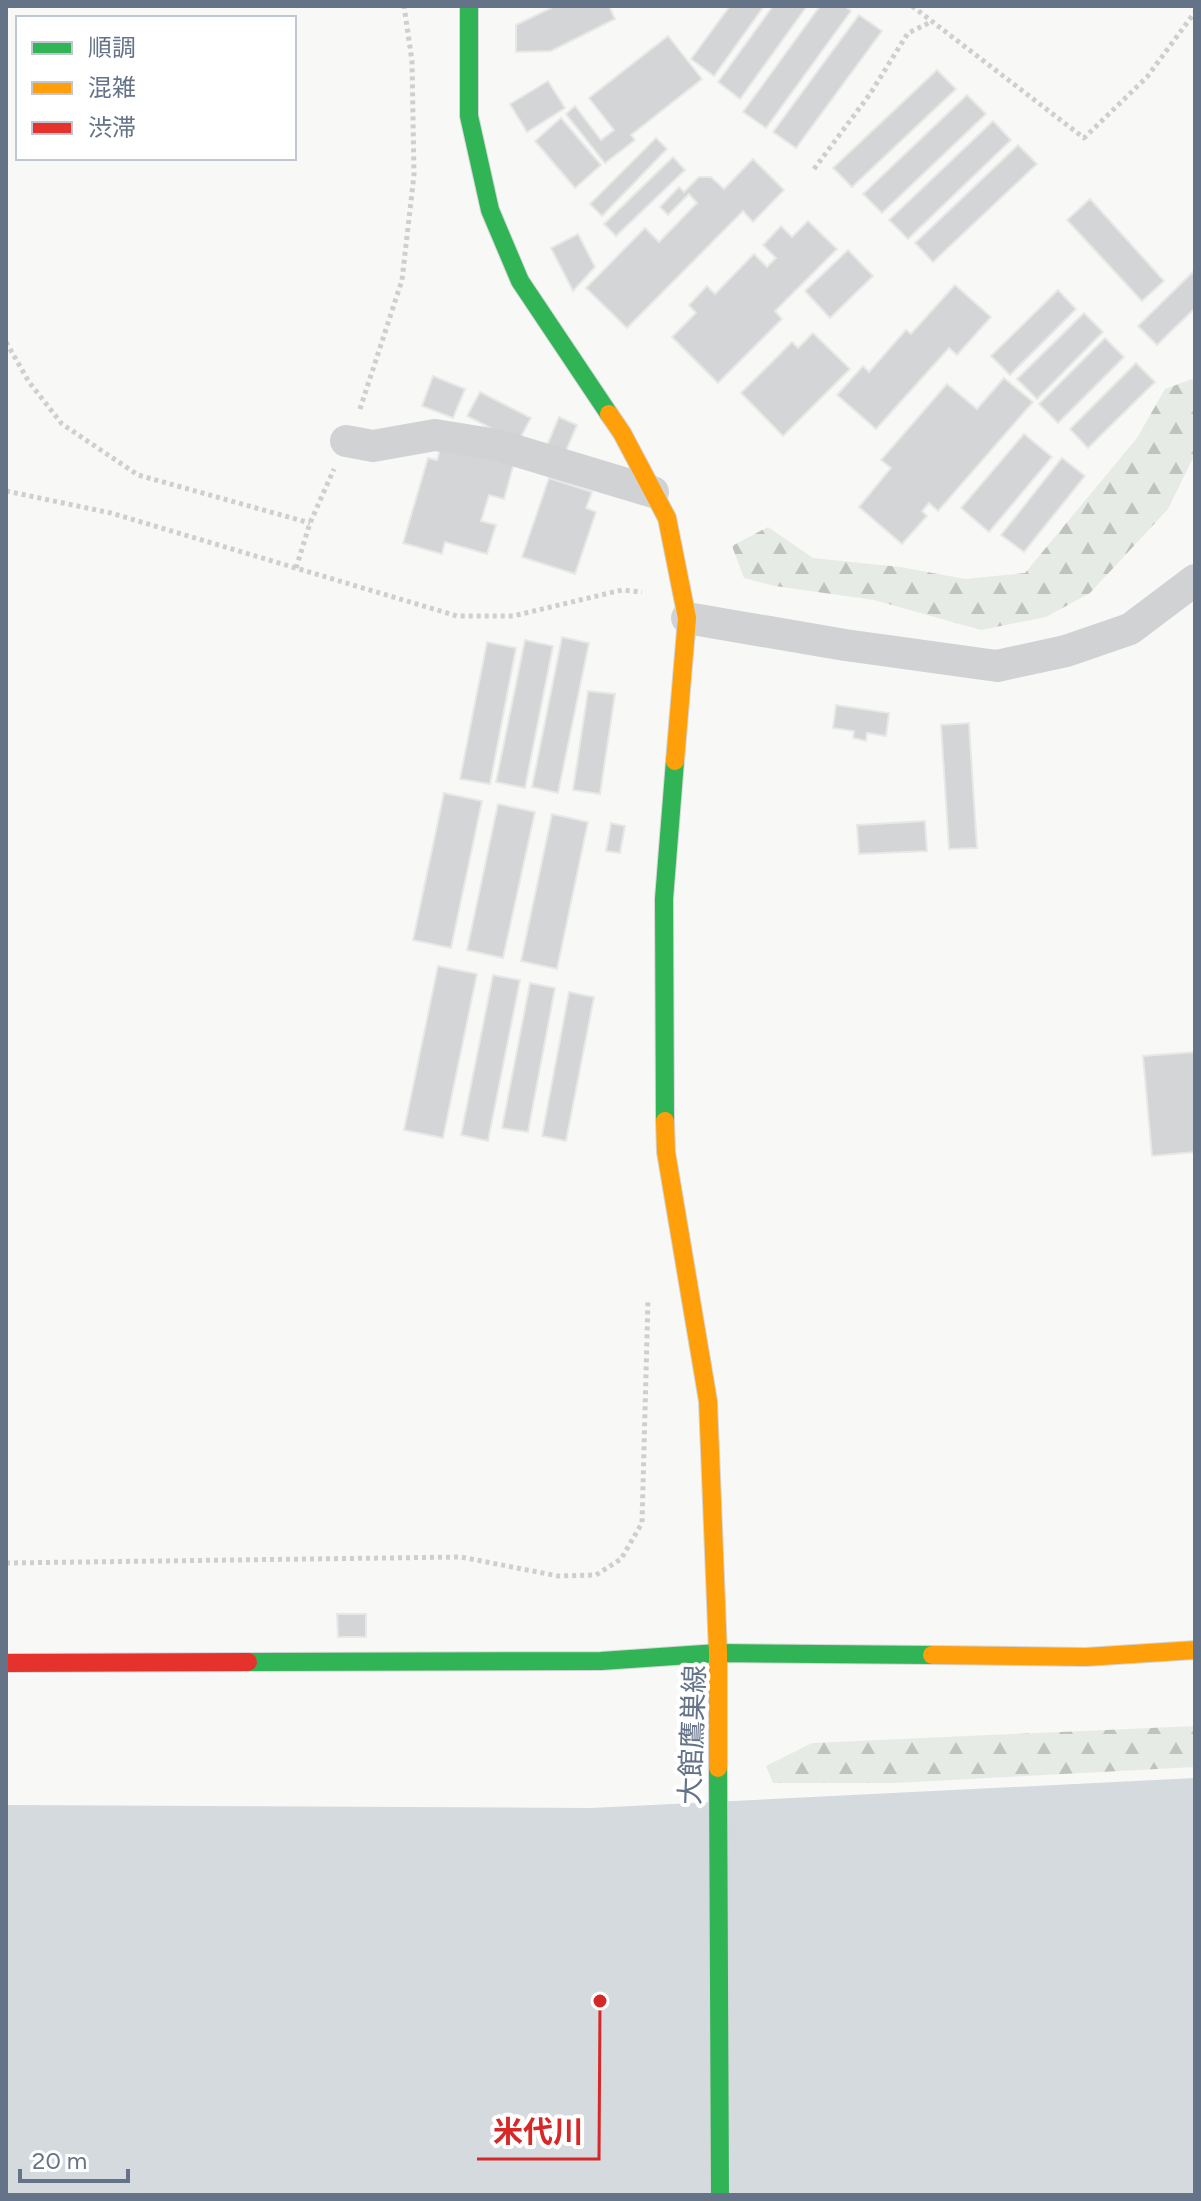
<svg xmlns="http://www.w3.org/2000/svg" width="1201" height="2201" font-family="Figtree,'Noto Sans JP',sans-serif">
<defs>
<pattern id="forest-firs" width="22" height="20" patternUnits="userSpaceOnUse" patternTransform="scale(2)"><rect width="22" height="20" fill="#e7ebe5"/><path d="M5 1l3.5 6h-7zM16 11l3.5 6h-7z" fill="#bfc3bf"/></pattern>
</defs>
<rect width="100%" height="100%" fill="#f8f8f7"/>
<g fill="url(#forest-firs)">
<path d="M1192 379 1195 380V454L1168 509 1090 593 1046 617 981 630 874 600 775 586 744 578 732 546 768 527 813 558 900 567 965 579 1025 573 1137 438 1165 389Z"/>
<path d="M1195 1726V1767L894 1783H773L766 1766 812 1743Z"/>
</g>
<path fill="#d4dade" d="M1195 1778V2195H6V1805L591 1808Z"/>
<g fill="#d4d5d7" stroke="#e8e8e6" stroke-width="2">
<path d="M555 6H609L615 19 551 51 516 52V25Z"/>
<path d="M730 6H764L714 76 691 59Z"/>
<path d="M773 6H807L740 99 718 82Z"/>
<path d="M820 6H845L851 11 766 128 743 112Z"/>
<path d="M859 15 882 31 796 148 773 132Z"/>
<path d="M668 36 702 79 631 135 635 140 605 163 566 114 575 106 601 140 614 130 589 98Z"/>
<path d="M937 70 956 89 852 187 833 168Z"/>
<path d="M548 81 565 108 527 132 510 104Z"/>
<path d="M967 95 986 114 882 213 863 194Z"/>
<path d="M561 118 601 165 575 188 535 141Z"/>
<path d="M993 121 1011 140 908 239 889 220Z"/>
<path d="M656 138 667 149 602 216 590 204Z"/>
<path d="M1018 145 1037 164 933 262 915 243Z"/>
<path d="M673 157 685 170 616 236 604 224Z"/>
<path d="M753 159 784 190 753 222 743 211 627 328 586 288 645 228 659 242 697 203 689 194 668 215 660 207 679 187 684 192 699 177H711L724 189Z"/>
<path d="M1090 199 1164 281 1142 301 1067 220Z"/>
<path d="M808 221 837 249 775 311 782 319 718 383 672 337 696 313 689 305 707 286 715 294 754 254 767 267 776 258 763 245 781 226 792 237Z"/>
<path d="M578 234 595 267 573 291 551 248Z"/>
<path d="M848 250 873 276 830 318 805 291Z"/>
<path d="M1195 270V308L1157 345 1138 326Z"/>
<path d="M955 285 991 317 957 355 949 348 876 429 837 395 863 366 869 372 906 330 911 334Z"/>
<path d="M1058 290 1076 309 1010 375 991 356Z"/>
<path d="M1084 313 1103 332 1037 399 1017 379Z"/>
<path d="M813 333 850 369 783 436 741 393 792 342 798 348Z"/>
<path d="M1105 338 1124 357 1058 423 1039 404Z"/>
<path d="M1136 363 1155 382 1088 448 1070 429Z"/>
<path d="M433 376 465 389 453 418 422 406Z"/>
<path d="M1004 378 1033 402 938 511 929 503 922 511 927 516 902 544 859 507 891 468 881 460 947 384 977 409Z"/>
<path d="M480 392 531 418 518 442 467 416Z"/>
<path d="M559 417 577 425 563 458 545 450Z"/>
<path d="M1024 434 1052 457 989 532 961 508Z"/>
<path d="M442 443 514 463 504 499 489 495 481 521 496 525 487 554 445 542 442 554 403 543 428 458 437 460Z"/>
<path d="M1062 458 1085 476 1024 552 1001 535Z"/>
<path d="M549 478 592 492 586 508 596 512 575 574 522 557Z"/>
<path d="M562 637 589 643 558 793 532 787Z"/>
<path d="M525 640 553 646 525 788 496 782Z"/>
<path d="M487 642 516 648 490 784 460 779Z"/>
<path d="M588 691 615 694 600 794 573 790Z"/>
<path d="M836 705 889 713 886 736 867 733 866 741 853 738 854 731 833 728Z"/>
<path d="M969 723 977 848 949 849 941 725Z"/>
<path d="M444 793 482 801 451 948 413 940Z"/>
<path d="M498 804 535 812 503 958 467 950Z"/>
<path d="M552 814 588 822 557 969 521 961Z"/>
<path d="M925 821 927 851 859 854 857 825Z"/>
<path d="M611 823 625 826 620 853 606 851Z"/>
<path d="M438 966 477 974 443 1138 404 1130Z"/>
<path d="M493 975 520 980 488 1141 461 1135Z"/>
<path d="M530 983 555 988 528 1132 502 1128Z"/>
<path d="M569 992 594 997 566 1141 542 1136Z"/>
<path d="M1195 1052V1152L1152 1156 1143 1056Z"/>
<path d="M337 1614H366V1637H338Z"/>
</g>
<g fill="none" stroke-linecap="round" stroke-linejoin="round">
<defs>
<g id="fast">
<path d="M469 6V116L490 210 520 281 609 414"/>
<path d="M665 1121 664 899 675 761"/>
<path d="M248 1662 601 1661 718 1653 932 1655"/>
<path d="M718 1768 720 2195"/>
</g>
<g id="slow">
<path d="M609 414 622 433 667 518 687 618 675 761"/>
<path d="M665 1121 666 1152 708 1401 718 1653V1768"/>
<path d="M932 1655 1086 1657 1195 1650"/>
</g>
<path id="jam" d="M6 1663 248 1662"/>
</defs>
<use href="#fast" stroke="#d4d6d7" stroke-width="20"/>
<use href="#slow" stroke="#d4d6d7" stroke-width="20"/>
<use href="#jam" stroke="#d4d6d7" stroke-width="20"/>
<g stroke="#cecfd0" stroke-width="5" stroke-dasharray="4 4" stroke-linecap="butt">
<path d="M912 6 1084 138 1147 77 1195 12"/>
<path d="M814 169 870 94 908 33 931 22"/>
<path d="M6 342 29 382 62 424 138 475 310 523"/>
<path d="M360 409 402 280 414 175 412 61 404 6"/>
<path d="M6 491 111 513 457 616H513L622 590 642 592"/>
<path d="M296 568 310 523 334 469"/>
<path d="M6 1563 461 1557 558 1576 596 1575 621 1559 642 1523 648 1299"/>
</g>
<g stroke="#d1d2d3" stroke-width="32">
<path d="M346 441 373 446 435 435 497 445 653 492"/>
<path d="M687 618 845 645 997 666 1066 651 1130 629 1195 580"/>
</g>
<use href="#fast" stroke="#30b455" stroke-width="18"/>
<use href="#slow" stroke="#ff9f0a" stroke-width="18"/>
<use href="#jam" stroke="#e5322d" stroke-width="18"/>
</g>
<g text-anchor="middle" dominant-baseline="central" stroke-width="8" stroke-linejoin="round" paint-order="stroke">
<g font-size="28" fill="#657389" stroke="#fff">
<text transform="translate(692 1735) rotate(-88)">大館鷹巣線</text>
</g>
</g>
<path fill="none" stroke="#d62828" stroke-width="3" d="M600 2001L599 2159H477"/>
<circle fill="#d62828" stroke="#fff" stroke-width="3" cx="600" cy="2001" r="8"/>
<g font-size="30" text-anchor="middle" font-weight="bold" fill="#d62828" stroke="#fff" stroke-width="8" stroke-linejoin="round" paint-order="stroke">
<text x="538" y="2142">米代川</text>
</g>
<rect width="1201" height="2201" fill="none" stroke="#657389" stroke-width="16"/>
<rect x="16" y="16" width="280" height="144" fill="#ffffff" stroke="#c1c7d0" stroke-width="2"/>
<rect x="32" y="42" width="40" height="12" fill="#30b455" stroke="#c1c7d0" stroke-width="2"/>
<text x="88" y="56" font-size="24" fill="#657389">順調</text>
<rect x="32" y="82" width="40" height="12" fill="#ff9f0a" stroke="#c1c7d0" stroke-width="2"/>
<text x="88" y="96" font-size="24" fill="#657389">混雑</text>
<rect x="32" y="122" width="40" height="12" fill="#e5322d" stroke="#c1c7d0" stroke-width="2"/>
<text x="88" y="136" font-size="24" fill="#657389">渋滞</text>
<path d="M20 2169v12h108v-12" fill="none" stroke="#657389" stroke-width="4"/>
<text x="32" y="2169" font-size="24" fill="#657389" stroke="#ffffff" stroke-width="6" paint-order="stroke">20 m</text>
</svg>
